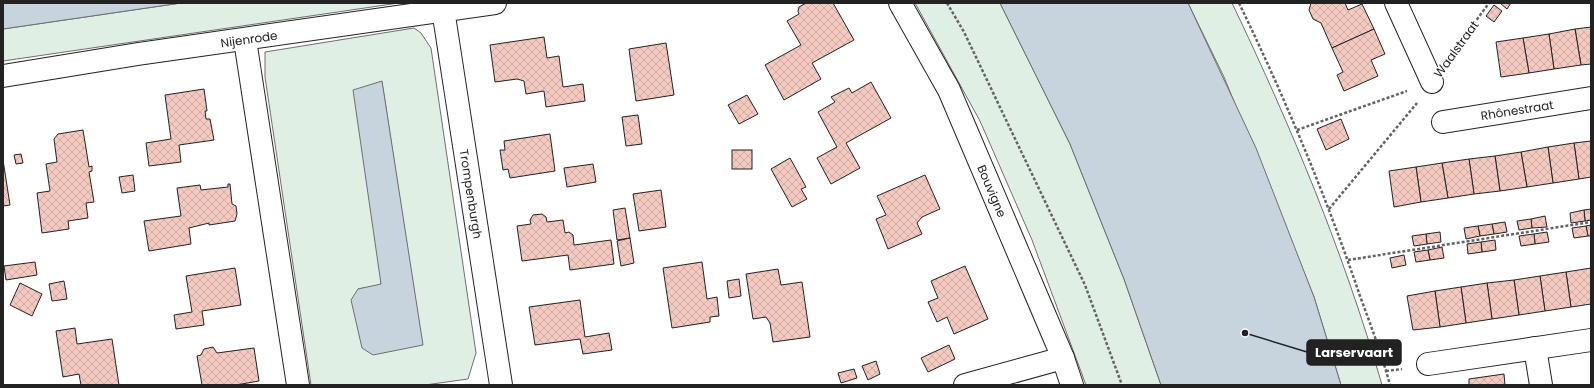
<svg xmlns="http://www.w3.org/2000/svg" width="1594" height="388" font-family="Poppins,sans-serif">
<defs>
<pattern id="building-cross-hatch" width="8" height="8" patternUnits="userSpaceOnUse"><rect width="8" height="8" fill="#f3c9c0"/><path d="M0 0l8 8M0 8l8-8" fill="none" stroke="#d0aca5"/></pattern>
</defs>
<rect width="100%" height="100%" fill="#fff"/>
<g fill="#e0efe3" stroke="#6f6f6f" fill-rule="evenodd">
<path d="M181 3H399L3 61V29Z"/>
<path d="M915 3H1000L1070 144 1124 279 1161 385H1086L1032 240 980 121Z"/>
<path d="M1188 3H1232C1291 126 1344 253 1382 385H1341L1314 297 1224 77Z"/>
<path d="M414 28 421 33 431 48 476 353 468 379 425 385H311L265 77V52ZM382 82 422 345 358 289 381 285Z"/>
</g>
<g fill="#c7d3dd" stroke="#6f6f6f">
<path d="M3 3H181L3 29Z"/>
<path d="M1000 3H1188L1256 148 1314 297 1341 385H1161L1124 279 1070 144Z"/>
<path d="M382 81 423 345 373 355 362 348 351 300 358 289 381 284 353 90Z"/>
</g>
<g fill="url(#building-cross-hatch)" stroke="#222">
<path d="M806 3H833L854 40 812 63 821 79 784 100 765 65 801 45 787 21 799 14 798 11 799 7Z"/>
<path d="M1311 3H1345L1348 10 1362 4 1374 29 1332 48 1321 23 1313 19 1309 10Z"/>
<path d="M1500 3H1511L1507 9Z"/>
<path d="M1494 5 1502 11 1494 22 1486 16Z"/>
<path d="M1591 27V64L1581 65 1575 29Z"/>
<path d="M1374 29 1385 54 1371 60 1378 76 1344 91 1337 75 1343 72 1332 48Z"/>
<path d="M1575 29 1581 65 1554 69 1549 34Z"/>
<path d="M1549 34 1554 69 1529 73 1523 38Z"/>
<path d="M544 37 547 58 559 56 563 87 583 84 585 101 546 107 544 91 526 94 524 81 517 79 495 82 490 45Z"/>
<path d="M1523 38 1529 73 1501 77 1496 42Z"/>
<path d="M666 43 674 95 636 101 629 49Z"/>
<path d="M871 82 891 118 846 143 860 168 831 184 817 158 837 147 818 112 835 102 831 97 849 88 852 93Z"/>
<path d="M204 89 207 111H205L206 119H210L214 140 179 145 181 162 149 166 146 143 171 139 165 95Z"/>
<path d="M747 95 758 114 739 124 728 105Z"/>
<path d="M638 115 642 144 626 146 622 117Z"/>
<path d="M1341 119 1349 139 1326 150 1317 129Z"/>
<path d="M83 130 89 167 92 166V171L89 172 94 202 86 203 88 218 68 221 69 229 42 233 37 193 50 191 46 164 57 162 54 139 58 134Z"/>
<path d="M550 134 555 171 510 178 508 169 503 170 500 150H505L504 141Z"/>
<path d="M1591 141V177L1579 179 1574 143Z"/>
<path d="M1574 143 1579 179 1553 183 1548 147Z"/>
<path d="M1548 147 1553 183 1527 187 1521 152Z"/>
<rect x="732" y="150" width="20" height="19"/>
<path d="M1521 152 1527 187 1500 191 1495 156Z"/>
<path d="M21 154 23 163 16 164 14 155Z"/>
<path d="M1495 156 1500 191 1474 194 1469 159Z"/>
<path d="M790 158 806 187 801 189 807 199 792 207 771 169Z"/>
<path d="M1469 159 1474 194 1448 198 1442 163Z"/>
<path d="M3 160 10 205 3 206Z"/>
<path d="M1442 163 1448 198 1421 202 1416 167Z"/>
<path d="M593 164 596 182 567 187 564 168Z"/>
<path d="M1416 167 1421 202 1394 207 1389 171Z"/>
<path d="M133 175 135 191 122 193 119 177Z"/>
<path d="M925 175 940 209 922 217 917 223 922 234 888 249 876 219 886 215 877 196Z"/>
<path d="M228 184H230L232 204 236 206 237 214 235 221 209 225V223L189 228 191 244 149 251 144 221 181 216 177 188 200 185 201 190 228 187Z"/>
<path d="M661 190 666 227 639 231 633 194Z"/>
<path d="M625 208 630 238 617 240 613 210Z"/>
<path d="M1591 209V220L1585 221 1584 210Z"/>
<path d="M1584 210 1585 221 1571 223 1570 213Z"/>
<path d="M542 214 546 217 547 222 563 220 565 233 569 232 573 235 574 245 611 240 614 264 570 270 568 255 522 261 517 226 531 224 530 220 533 215Z"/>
<path d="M1545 216 1547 227 1532 228 1531 219Z"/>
<path d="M1531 219 1532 228 1519 230 1517 221Z"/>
<path d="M1505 222 1507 232 1494 234 1492 224Z"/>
<path d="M1492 224 1494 234 1480 236 1478 226Z"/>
<path d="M1591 225V236H1588L1586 226Z"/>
<path d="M1478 226 1480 236 1466 239 1464 228Z"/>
<path d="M1586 226 1588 236 1574 238 1572 228Z"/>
<path d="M1440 232 1441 242 1427 244 1426 234Z"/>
<path d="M1547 232 1549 242 1535 244 1534 234Z"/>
<path d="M1426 234 1427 244 1414 246 1412 236Z"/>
<path d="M1534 234 1535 244 1521 246 1519 236Z"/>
<path d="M630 238 634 263 621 266 617 241Z"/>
<path d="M1495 240 1496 250 1482 252 1481 242Z"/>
<path d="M1481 242 1482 252 1468 254 1467 244Z"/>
<path d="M1442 247 1444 258 1430 260 1428 250Z"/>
<path d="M1428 250 1430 260 1416 262 1414 252Z"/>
<path d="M1404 255 1406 265 1392 268 1390 258Z"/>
<path d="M35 262 37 275 6 280 4 266Z"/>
<path d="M702 262 707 299 717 297 719 316 710 317V322L672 328 663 268Z"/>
<path d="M965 266 988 319 954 334 947 317 937 322 928 302 938 298 931 281Z"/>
<path d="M235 268 241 305 202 311 204 325 176 329 174 315 192 312 186 276Z"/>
<path d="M1591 268V304L1571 307 1566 272Z"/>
<path d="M778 269 781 285 802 282 810 337 773 342 770 323 766 317 753 319 746 274Z"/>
<path d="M1566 272 1571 307 1545 311 1540 276Z"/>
<path d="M1540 276 1545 311 1519 315 1514 280Z"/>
<path d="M739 279 741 296 729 298 727 281Z"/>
<path d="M1514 280 1519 315 1492 319 1487 283Z"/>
<path d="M64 281 67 299 52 301 49 284Z"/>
<path d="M20 283 42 294 32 316 10 305Z"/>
<path d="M1487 283 1492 319 1466 323 1461 287Z"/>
<path d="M1461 287 1466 323 1440 327 1435 291Z"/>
<path d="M1435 291 1440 327 1413 330 1407 296Z"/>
<path d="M580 300 585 337 609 333 612 350 583 354 580 339 535 345 529 307Z"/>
<path d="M75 328 77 344 112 339 119 385H81L79 374 63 377 56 331Z"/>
<path d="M949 345 955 359 928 372 921 358Z"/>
<path d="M213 347 217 353 254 348 259 381 236 385H202L197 356 201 355 204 349Z"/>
<path d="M876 361 880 374 868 380 862 366Z"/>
<path d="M854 369 857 378 841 383 838 373Z"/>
<path d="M1504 374 1505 385H1469V379Z"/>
</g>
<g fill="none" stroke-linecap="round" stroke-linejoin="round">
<defs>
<g id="minor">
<path d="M442 3 501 385"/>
<path d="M900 3 949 90 1063 358 1072 385"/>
<path d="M1396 3 1432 82"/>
<path d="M245 40 298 385"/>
<path d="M3 76 138 54 495 3"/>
<path d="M1443 122 1591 98"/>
<path d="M1535 348 1541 385"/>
<path d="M1428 364 1591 340"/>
<path d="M965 385 1063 358"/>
</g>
</defs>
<use href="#minor" stroke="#222" stroke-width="24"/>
<g stroke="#646464" stroke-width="2.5" stroke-dasharray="3 2" stroke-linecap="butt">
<path d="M947 3 964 32 1085 285 1122 385"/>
<path d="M1239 3C1285 98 1326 196 1360 296 1371 326 1382 355 1390 385"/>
<path d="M1450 56 1489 3"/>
<path d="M1297 130 1407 91"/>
<path d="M1329 209 1417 103"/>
<path d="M1348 260 1591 222"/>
<path d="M1386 371 1402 369"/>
</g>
<use href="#minor" stroke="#fff" stroke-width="22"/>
</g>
<g text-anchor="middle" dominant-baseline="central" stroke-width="3" stroke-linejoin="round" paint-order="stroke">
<g font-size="12" fill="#222" stroke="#fff">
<text transform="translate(249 39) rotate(-8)">Nijenrode</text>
<text transform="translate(1456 49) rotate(-54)">Waalstraat</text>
<text transform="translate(1517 110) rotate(-9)">Rhônestraat</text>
<text transform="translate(992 191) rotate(67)">Bouvigne</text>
<text transform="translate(471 194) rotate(81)">Trompenburgh</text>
</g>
</g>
<path fill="none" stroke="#222" stroke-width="1.5" d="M1245 333L1307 352"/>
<circle fill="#222" stroke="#fff" stroke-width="1.5" cx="1245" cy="333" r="4"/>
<rect fill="#222" stroke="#222" stroke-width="1.5" x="1307" y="340" width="94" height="25" rx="4"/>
<g font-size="13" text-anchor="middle" font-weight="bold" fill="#fff">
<text x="1354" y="357">Larservaart</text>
</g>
<rect width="1594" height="388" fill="none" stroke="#222222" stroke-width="8"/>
</svg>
